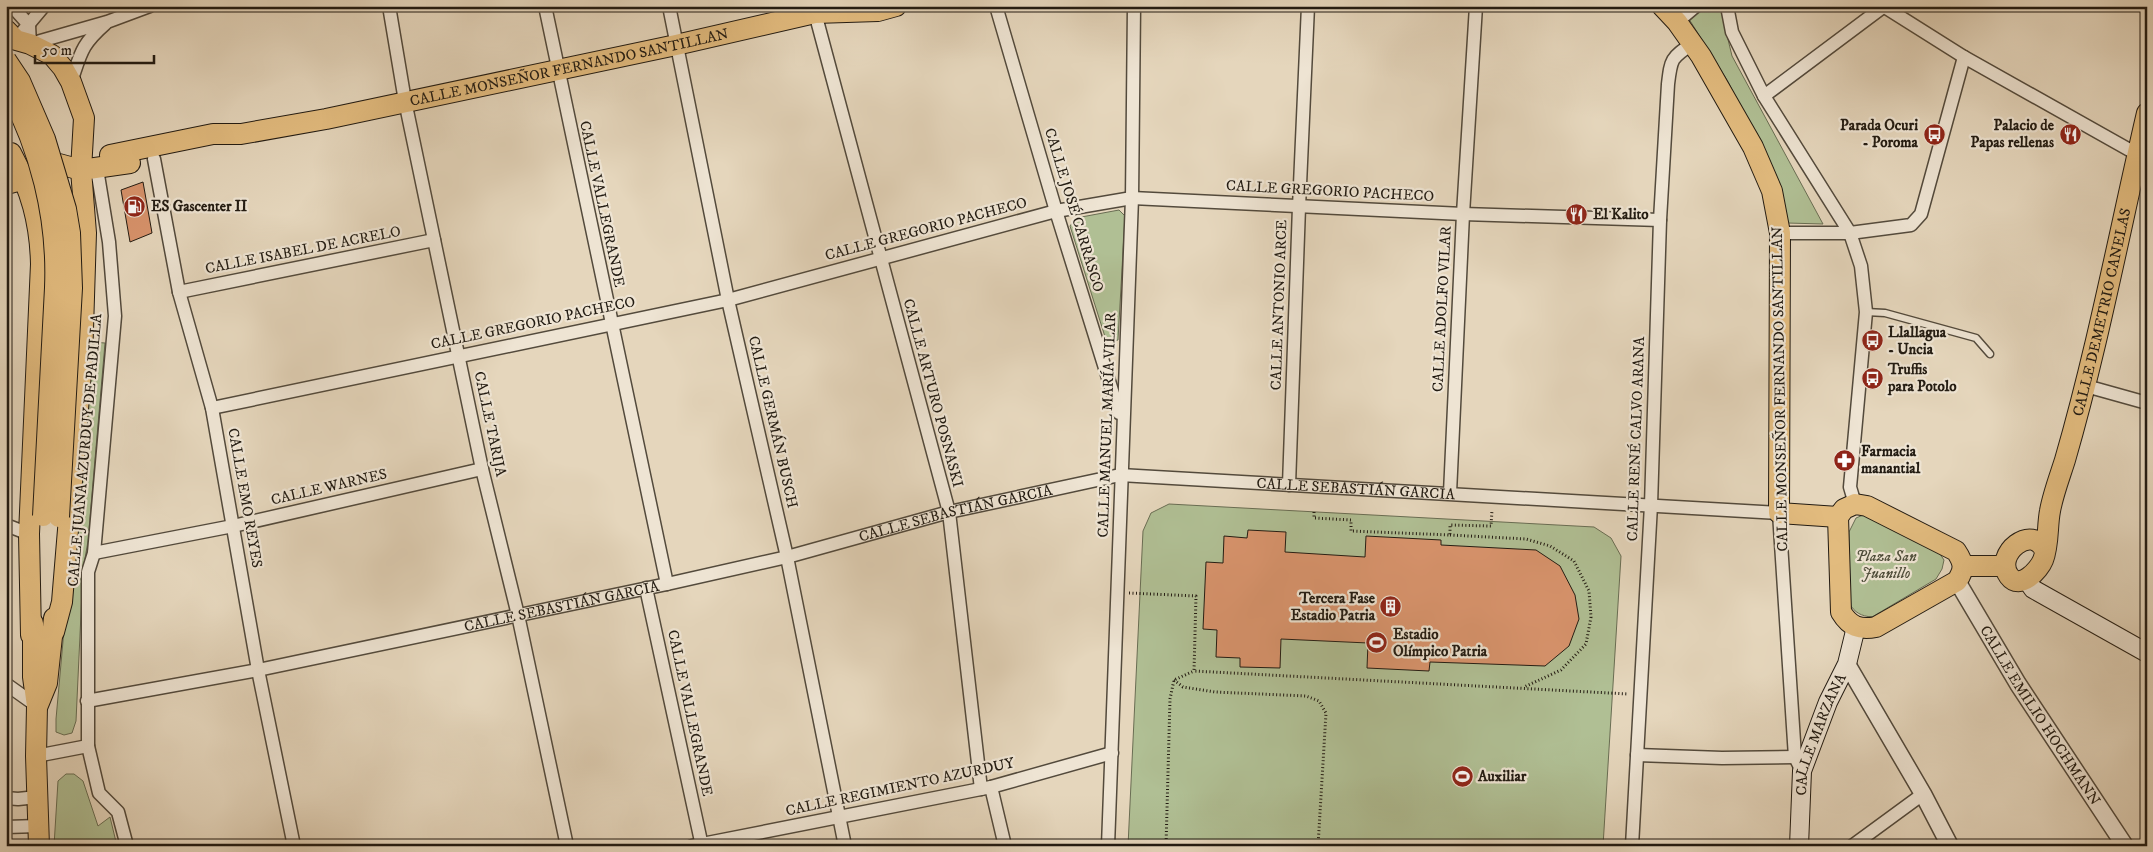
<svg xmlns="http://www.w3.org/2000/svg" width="2153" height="852" font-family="'IM FELL DW Pica',serif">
<rect width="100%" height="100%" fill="#e5d6bc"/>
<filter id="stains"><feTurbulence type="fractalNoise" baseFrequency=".004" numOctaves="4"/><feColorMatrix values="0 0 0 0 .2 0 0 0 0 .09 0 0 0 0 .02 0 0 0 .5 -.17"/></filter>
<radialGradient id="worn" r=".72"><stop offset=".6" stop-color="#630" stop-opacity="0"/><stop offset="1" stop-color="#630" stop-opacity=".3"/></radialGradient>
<g fill="#b0bf94" stroke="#696d53">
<path d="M1703 6H1720L1732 56 1823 224 1787 223 1773 168 1727 80 1689 19Z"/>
<path d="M1119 210 1125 216 1118 340 1107 343 1070 226 1076 218Z"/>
<path d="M90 342 105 343 88 541 83 570 76 721 72 733 64 735 56 732V719Z"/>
<path d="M1169 504 1594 527 1611 538 1621 556 1603 846H1128L1143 531 1151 513Z"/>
<path d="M1863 515 1936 548 1944 560 1942 569 1936 579 1872 617C1861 616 1855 613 1849 603V532L1856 518Z"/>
<path d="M66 774H74L83 781 98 826 110 817 117 846H54L58 781Z"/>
</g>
<g fill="#d9946d" stroke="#221b12">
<path d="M143 182 152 233 130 242 121 190Z"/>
<path d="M1248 530 1286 532 1285 552 1365 557 1366 536 1441 540V545L1536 550 1560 566 1575 595 1579 619 1569 646 1545 666 1430 662 1429 671 1367 668 1368 643 1281 639 1280 668 1240 667V658L1216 657 1217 630 1203 629 1206 562 1223 563 1224 536 1247 538Z"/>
</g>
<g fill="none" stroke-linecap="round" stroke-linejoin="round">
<defs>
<path id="service" d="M1866 312 1885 313 1976 338 1990 354"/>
<g id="minor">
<path d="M12 6 29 25 30 44 107 22 150 6"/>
<path d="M389 6 405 101 482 469 518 615 567 846"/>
<path d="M545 6 667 584"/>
<path d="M669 6 728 300 787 557 845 846"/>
<path d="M996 6 1056 211 1119 413"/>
<path d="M1727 6 1732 32 1764 96"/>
<path d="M1883 6 1964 57 2142 157"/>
<path d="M815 13 949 512 981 789"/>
<path d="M1677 22 1696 6"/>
<path d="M23 31 44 6"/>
<path d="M71 82C81 53 81 45 105 24"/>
<path d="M154 159 179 292 212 408 258 670 294 846"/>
<path d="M97 169 109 242 115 316 94 553 88 572V746L99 793 118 812 127 846"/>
<path d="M1780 233H1850L1911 225 1921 214 1964 57"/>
<path d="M179 292 434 240"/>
<path d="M2086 386 2147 403"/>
<path d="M212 408 728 300 1056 211 1132 198 1463 214 1660 220"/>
<path d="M1289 485 1299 207 1308 6"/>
<path d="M1450 493 1463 214 1476 6"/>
<path d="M1855 504 1850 487 1866 312 1861 266 1850 233 1764 96 1883 7"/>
<path d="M6 525 29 534"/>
<path d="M94 553 233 526 482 469"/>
<path d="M646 588 702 846"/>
<path d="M6 684 37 706"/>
<path id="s1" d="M87 701 258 670 667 584 787 557 949 512 1120 475 1779 513 1795 757 1802 771"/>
<path d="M1637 755 1722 758 1795 757"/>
<path d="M36 756 88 746"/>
<path d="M991 787 1005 846"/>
<path d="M6 798 18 799 37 797"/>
<path d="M6 827 38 826"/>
<path d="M692 846 991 787 1112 753"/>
<path d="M1108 846 1132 198 1134 6"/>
<path d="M1632 846 1651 505 1660 220 1668 84C1671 59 1671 58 1692 44"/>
<path d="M1852 846 1923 794"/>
</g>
<g id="tertiary">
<path id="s2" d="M1957 581 2018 684 2125 846"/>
<path d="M1847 664 1923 794 1950 846"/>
</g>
<g id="secondary">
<path d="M2026 579 2033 589 2147 653"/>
<path id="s3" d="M1799 846 1802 771 1828 702 1847 664 1856 627"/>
</g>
<g id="primary">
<path d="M1662 6 1677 22 1701 56 1753 147 1772 191 1780 233 1779 513 1838 517"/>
<path d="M6 30 16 40 30 44 52 55 63 68 71 82 84 118 81 170 86 233 82 361 62 602 54 632"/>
<path d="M11 153C31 190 40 222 41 264L29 534 31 635"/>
<path id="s4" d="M110 155 213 134H241L326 119 676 45 815 13 878 11 896 6"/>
<path d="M59 164 81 170 130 163"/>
<path d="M6 184 25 179 37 172"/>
<path d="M1855 504 1867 506 1956 551C1964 563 1965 569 1957 581L1876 627C1860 630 1850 627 1841 612L1838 517 1844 509Z"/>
<path id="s5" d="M2045 551C2033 522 1993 554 2009 576 2020 591 2039 570 2043 560 2049 545 2047 526 2050 511 2053 494 2060 476 2065 460 2098 346 2120 229 2147 113"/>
<path d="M1963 566H2005"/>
<path d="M33 623V677L37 706 36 756 39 846"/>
<path d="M38 705 47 683 54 618"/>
</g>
</defs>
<use href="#service" stroke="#534a3c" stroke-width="9"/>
<use href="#minor" stroke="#534a3c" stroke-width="15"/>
<use href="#tertiary" stroke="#534a3c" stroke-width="19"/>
<use href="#secondary" stroke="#221b12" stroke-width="20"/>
<use href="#primary" stroke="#221b12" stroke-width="22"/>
<g stroke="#221b12" stroke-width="3" stroke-dasharray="1 2.5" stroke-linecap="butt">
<path d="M1314 512V518L1351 520V531L1450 535V525L1491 526 1492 510"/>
<path d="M1450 535 1526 539 1550 546 1574 561 1589 591 1591 617 1586 644 1561 670 1524 687"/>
<path d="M1129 593 1196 596 1194 671 1628 694"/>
<path d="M1174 680 1183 687 1215 692 1306 696 1319 701 1326 713 1318 846"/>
<path d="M1166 846 1170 699 1174 680 1194 671"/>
</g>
<use href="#service" stroke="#eee4d3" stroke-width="6"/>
<use href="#minor" stroke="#eee4d3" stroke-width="12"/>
<use href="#tertiary" stroke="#eee4d3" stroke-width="16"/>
<use href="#secondary" stroke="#eee4d3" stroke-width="18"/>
<use href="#primary" stroke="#e2bb7e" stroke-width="20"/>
<defs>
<g id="primary-bridge">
<path d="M6 60 20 81 45 139 66 209 70 233 72 288 59 517"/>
<path d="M6 85C40 147 58 217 55 288L43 516"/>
</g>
</defs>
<use href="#primary-bridge" stroke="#221b12" stroke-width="22" stroke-linecap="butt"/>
<use href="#primary-bridge" stroke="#e2bb7e" stroke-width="20"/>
</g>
<defs>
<symbol id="bus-disc" viewBox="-11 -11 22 22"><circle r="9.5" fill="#8f2418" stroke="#eee4d3"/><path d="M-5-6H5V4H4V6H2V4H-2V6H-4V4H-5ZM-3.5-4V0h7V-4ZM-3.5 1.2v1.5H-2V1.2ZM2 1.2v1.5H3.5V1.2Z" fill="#fff"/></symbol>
<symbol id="restaurant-disc" viewBox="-11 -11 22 22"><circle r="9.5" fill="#8f2418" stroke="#eee4d3"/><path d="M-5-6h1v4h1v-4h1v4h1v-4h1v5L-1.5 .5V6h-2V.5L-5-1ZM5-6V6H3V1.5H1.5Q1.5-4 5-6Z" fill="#fff"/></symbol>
<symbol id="fuel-disc" viewBox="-11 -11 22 22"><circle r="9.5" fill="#8f2418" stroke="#eee4d3"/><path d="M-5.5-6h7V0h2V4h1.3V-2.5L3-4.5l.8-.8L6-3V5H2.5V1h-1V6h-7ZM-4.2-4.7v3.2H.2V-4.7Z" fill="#fff"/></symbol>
<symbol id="pharmacy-disc" viewBox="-11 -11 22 22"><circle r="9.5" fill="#8f2418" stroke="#eee4d3"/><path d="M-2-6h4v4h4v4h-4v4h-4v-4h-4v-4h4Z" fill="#fff"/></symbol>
<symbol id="building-disc" viewBox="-11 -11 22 22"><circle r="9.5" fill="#8f2418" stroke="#eee4d3"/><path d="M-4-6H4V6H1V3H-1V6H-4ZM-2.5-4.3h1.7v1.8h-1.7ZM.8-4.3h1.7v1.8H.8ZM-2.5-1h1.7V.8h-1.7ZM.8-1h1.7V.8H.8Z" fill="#fff"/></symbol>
<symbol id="stadium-disc" viewBox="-11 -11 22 22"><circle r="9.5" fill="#8f2418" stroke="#eee4d3"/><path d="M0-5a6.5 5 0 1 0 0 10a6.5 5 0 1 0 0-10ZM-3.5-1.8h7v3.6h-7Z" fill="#fff"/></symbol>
</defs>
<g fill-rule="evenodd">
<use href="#bus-disc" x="1922" y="122" width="25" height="25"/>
<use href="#restaurant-disc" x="2058" y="122" width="25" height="25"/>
<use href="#fuel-disc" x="122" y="194" width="25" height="25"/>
<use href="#restaurant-disc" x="1564" y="202" width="25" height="25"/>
<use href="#bus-disc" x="1860" y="328" width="25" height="25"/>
<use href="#bus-disc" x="1860" y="366" width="25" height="25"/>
<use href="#pharmacy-disc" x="1832" y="448" width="25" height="25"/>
<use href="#building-disc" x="1378" y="594" width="25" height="25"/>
<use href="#stadium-disc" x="1364" y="630" width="25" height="25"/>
<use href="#stadium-disc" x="1450" y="764" width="25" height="25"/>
</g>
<g text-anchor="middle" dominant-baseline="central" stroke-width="4.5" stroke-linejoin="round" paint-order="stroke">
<g font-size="15" fill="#221b12" stroke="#eee4d3">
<text stroke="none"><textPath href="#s4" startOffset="468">CALLE MONSEÑOR FERNANDO SANTILLAN</textPath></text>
<text transform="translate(1330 191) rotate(3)">CALLE GREGORIO PACHECO</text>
<text transform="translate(602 204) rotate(78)">CALLE VALLEGRANDE</text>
<text transform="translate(1074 210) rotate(73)">CALLE JOSÉ CARRASCO</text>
<text transform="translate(926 229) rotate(-15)">CALLE GREGORIO PACHECO</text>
<text transform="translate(303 250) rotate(-11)">CALLE ISABEL DE ACRELO</text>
<text transform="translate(1279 305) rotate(-88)">CALLE ANTONIO ARCE</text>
<text transform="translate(1442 309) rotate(-87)">CALLE ADOLFO VILAR</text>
<text stroke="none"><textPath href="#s5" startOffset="371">CALLE DEMETRIO CANELAS</textPath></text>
<text transform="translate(533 323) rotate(-12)">CALLE GREGORIO PACHECO</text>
<text transform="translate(1780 389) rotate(-91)">CALLE MONSEÑOR FERNANDO SANTILLAN</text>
<text transform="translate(933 393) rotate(75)">CALLE ARTURO POSNASKI</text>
<text transform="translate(773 422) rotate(77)">CALLE GERMÁN BUSCH</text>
<text transform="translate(490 424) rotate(78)">CALLE TARIJA</text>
<text transform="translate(1107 425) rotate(-88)">CALLE MANUEL MARÍA VILAR</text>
<text transform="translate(1636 439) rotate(-88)">CALLE RENÉ CALVO ARANA</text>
<text transform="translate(85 450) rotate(-85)">CALLE JUANA AZURDUY DE PADILLA</text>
<text transform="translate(329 487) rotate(-13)">CALLE WARNES</text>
<text stroke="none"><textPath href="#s1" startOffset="1294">CALLE SEBASTIÁN GARCIA</textPath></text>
<text transform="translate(245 498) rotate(80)">CALLE EMO REYES</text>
<text stroke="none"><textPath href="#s1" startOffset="889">CALLE SEBASTIÁN GARCIA</textPath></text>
<text stroke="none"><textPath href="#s1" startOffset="484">CALLE SEBASTIÁN GARCIA</textPath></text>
<text transform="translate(690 713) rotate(78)">CALLE VALLEGRANDE</text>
<text stroke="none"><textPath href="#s2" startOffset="158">CALLE EMILIO HOCHMANN</textPath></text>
<text stroke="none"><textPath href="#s3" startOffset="115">CALLE MARZANA</textPath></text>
<text transform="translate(900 787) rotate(-12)">CALLE REGIMIENTO AZURDUY</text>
</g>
<g font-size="15" font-weight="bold" fill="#221b12" stroke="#eee4d3" text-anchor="start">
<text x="1918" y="125" text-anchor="end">Parada Ocuri<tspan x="1918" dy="17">- Poroma</tspan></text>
<text x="2054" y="125" text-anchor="end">Palacio de<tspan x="2054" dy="17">Papas rellenas</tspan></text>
<text x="151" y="206">ES Gascenter II</text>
<text x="1593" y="214">El Kalito</text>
<text x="1888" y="332">Llallagua<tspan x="1888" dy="17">- Uncia</tspan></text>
<text x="1888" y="369">Truffis<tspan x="1888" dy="17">para Potolo</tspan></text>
<text x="1861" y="451">Farmacia<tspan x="1861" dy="17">manantial</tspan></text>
<text x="1375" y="598" text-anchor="end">Tercera Fase<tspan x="1375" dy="17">Estadio Patria</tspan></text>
<text x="1393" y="634">Estadio<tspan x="1393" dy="17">Olímpico Patria</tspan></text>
<text x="1478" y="776">Auxiliar</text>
</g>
<g font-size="15" font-style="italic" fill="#4d4c39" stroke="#eee4d3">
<text x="1886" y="556">Plaza San<tspan x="1886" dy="17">Juanillo</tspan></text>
</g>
</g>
<rect width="2153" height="852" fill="none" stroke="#e5d6bc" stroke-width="25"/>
<rect x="8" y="8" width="2138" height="837" fill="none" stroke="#221b12" stroke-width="2.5"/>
<rect x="12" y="12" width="2128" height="827" fill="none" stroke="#221b12"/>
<path d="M35 55v8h119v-8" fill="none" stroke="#221b12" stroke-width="2.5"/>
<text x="42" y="55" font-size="15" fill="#221b12" stroke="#eee4d3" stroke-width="4" paint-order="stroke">50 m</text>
<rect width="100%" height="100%" filter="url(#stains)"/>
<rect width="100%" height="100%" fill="url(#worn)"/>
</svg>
